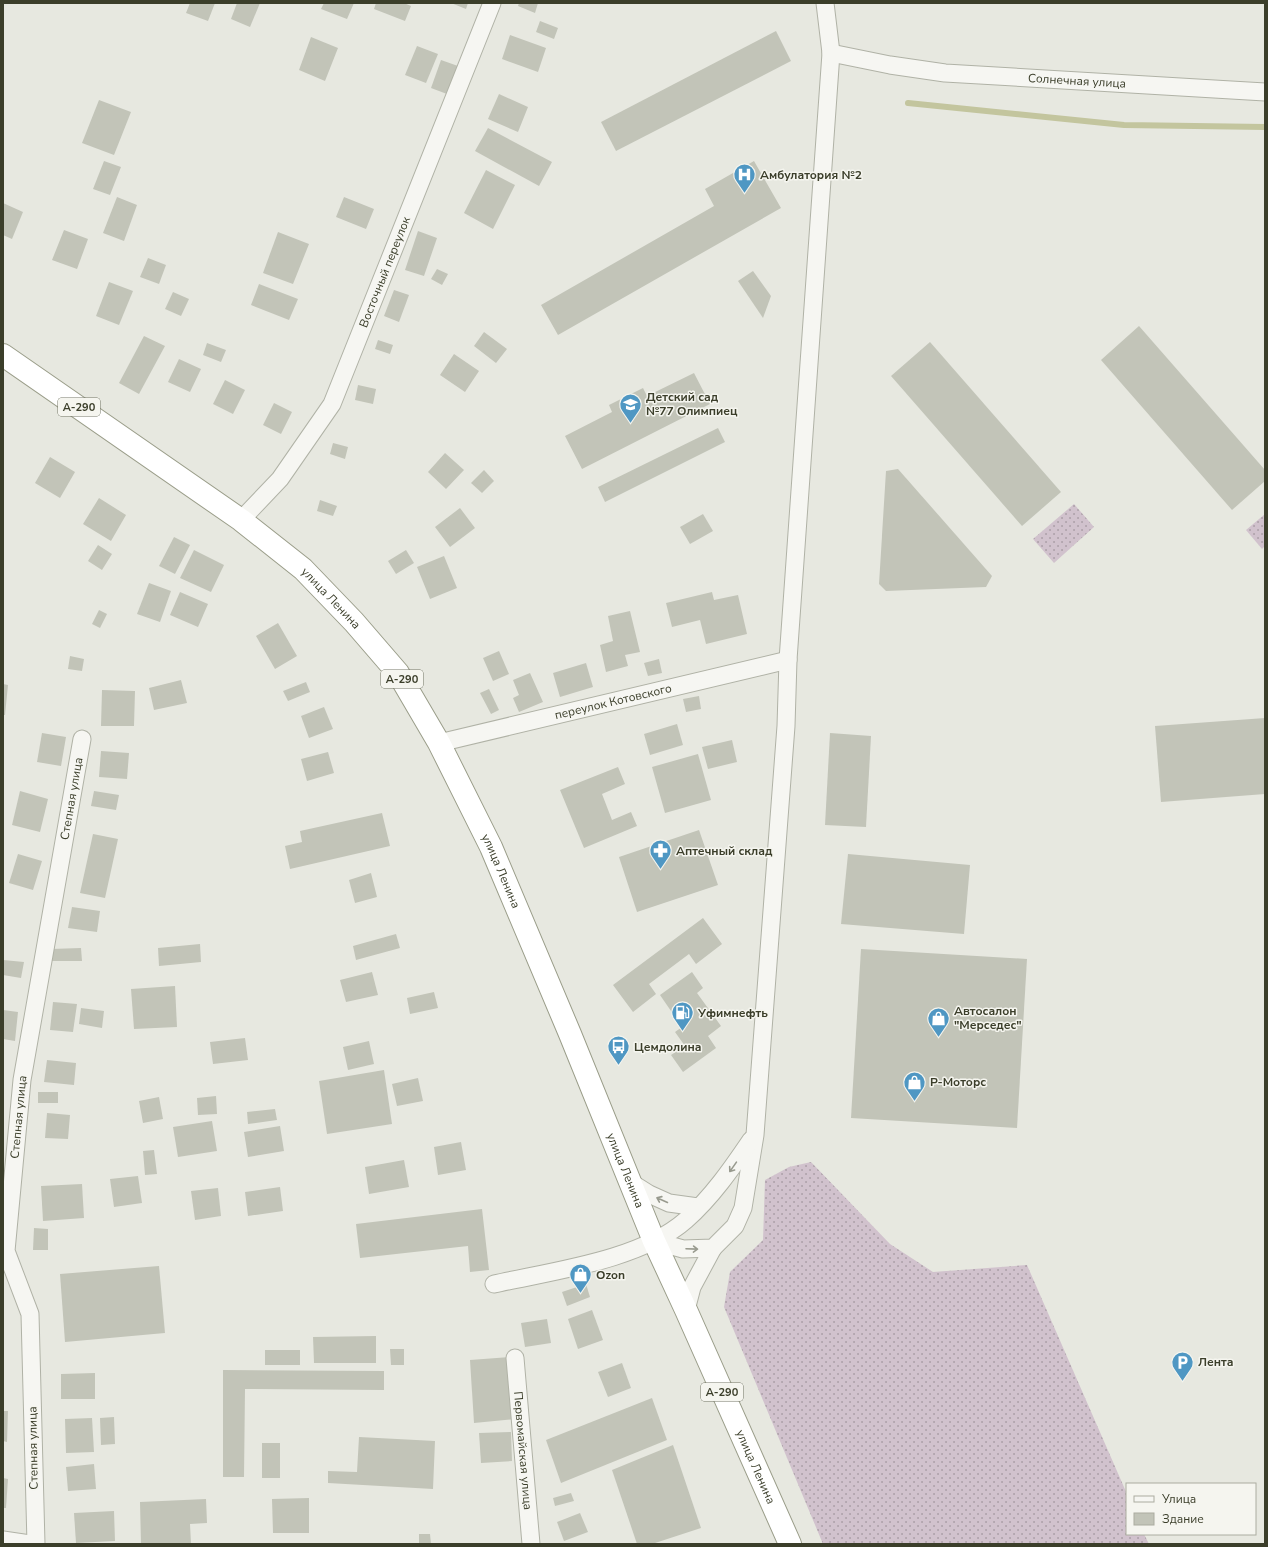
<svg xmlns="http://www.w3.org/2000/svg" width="1268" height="1547" font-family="'Nunito Sans',sans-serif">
<defs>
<pattern id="grass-dots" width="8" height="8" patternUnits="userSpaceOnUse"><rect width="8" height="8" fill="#d1c2cd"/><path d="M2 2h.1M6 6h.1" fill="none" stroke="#ab9fa7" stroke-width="1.8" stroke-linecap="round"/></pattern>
</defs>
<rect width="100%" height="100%" fill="#e7e8e0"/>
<g fill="url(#grass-dots)">
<path d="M1074 504 1094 527 1054 563 1033 539Z"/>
<path d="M1265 514V546L1262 549 1246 530Z"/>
<path d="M811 1162 890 1244 933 1272 1027 1265 1127 1494V1534H1144L1149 1544H823L724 1307 730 1272 763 1240 765 1180 789 1167Z"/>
</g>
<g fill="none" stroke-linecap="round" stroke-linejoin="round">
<path stroke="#c3c59e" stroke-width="6" d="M908 103 1124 125 1265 127"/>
</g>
<g fill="#c2c4b8">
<path d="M190 3H215L208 21 186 13Z"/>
<path d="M237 3H260L250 27 231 19Z"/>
<path d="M324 3H354L347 19 321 9Z"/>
<path d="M376 3H404L411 6 405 21 374 9Z"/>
<path d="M451 3H468L466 9Z"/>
<path d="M519 3H538L535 13 518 6Z"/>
<path d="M540 21 558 28 554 39 536 32Z"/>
<path d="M776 31 791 61 616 151 601 122Z"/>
<path d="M510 35 546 48 538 72 502 59Z"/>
<path d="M311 37 338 48 325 81 299 70Z"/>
<path d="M417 46 438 54 426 83 405 75Z"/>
<path d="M441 60 458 66 447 94 431 88Z"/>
<path d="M499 94 528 107 518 132 488 119Z"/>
<path d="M99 100 131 112 114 155 82 143Z"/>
<path d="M488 128 552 162 539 186 475 151Z"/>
<path d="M104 161 121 167 110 195 93 189Z"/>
<path d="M754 161 781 208 558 335 541 305 714 206 705 189Z"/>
<path d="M486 170 515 185 493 229 464 213Z"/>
<path d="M117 197 137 205 124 241 103 233Z"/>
<path d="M344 197 374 209 366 229 336 217Z"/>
<path d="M3 203 23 212 12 239 3 235Z"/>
<path d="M64 230 88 239 77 269 52 260Z"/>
<path d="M418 231 437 238 424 276 405 270Z"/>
<path d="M278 232 309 244 293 284 263 273Z"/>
<path d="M148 258 166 265 159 284 140 277Z"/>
<path d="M437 269 448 274 442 285 431 279Z"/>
<path d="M753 271 771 296 763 318 738 281Z"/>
<path d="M109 282 133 291 119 325 96 316Z"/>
<path d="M259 284 298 299 289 320 251 305Z"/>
<path d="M394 290 409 295 399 322 384 316Z"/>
<path d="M173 292 189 299 181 316 165 309Z"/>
<path d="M1139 326 1265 470V481L1232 510 1101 360Z"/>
<path d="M484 332 507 349 496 363 474 346Z"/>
<path d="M144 336 165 346 139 394 119 383Z"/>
<path d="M378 340 393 345 390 354 375 349Z"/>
<path d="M930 342 1061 492 1022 526 891 376Z"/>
<path d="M207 343 226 350 221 362 203 355Z"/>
<path d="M454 354 479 371 465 392 440 375Z"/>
<path d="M179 359 201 369 190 392 168 382Z"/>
<path d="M694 373 710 404 582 469 565 436 612 412 609 405 643 388 647 396Z"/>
<path d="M225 380 245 390 233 414 213 404Z"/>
<path d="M358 385 376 389 373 404 355 400Z"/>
<path d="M274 403 292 412 281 434 263 425Z"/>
<path d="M718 428 725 442 605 502 598 487Z"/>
<path d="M333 443 348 447 345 459 330 454Z"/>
<path d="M445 453 464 470 446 489 428 472Z"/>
<path d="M50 457 75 472 60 498 35 483Z"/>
<path d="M898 469 992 576 986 587 886 591 879 584 886 471Z"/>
<path d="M484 470 494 481 482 493 471 483Z"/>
<path d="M99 498 126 515 111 541 83 524Z"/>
<path d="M320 500 337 506 333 516 317 511Z"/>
<path d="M460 508 475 528 450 547 435 527Z"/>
<path d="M703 514 713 531 690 544 680 527Z"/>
<path d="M174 537 190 545 175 574 159 566Z"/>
<path d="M98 545 112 554 102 570 88 561Z"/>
<path d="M194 550 224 565 211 592 180 578Z"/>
<path d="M406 550 414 563 396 574 388 561Z"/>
<path d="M444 556 457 588 430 599 417 567Z"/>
<path d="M149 583 171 591 160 622 137 614Z"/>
<path d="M180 592 208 604 198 627 170 615Z"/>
<path d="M712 592 714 600 738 595 747 634 706 644 700 620 672 627 666 603Z"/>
<path d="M99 610 107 614 100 628 92 624Z"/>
<path d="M630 611 640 652 625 655 628 666 606 672 600 645 613 641 608 616Z"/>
<path d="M278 623 297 656 275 669 256 636Z"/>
<path d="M499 651 509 674 493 681 483 658Z"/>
<path d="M70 656 84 659 82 671 68 669Z"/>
<path d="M659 659 662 673 648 676 644 663Z"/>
<path d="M586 663 593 687 560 697 553 673Z"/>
<path d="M530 673 543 702 519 712 513 698 519 695 513 680Z"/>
<path d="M181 680 187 703 154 710 149 688Z"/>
<path d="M306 682 310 692 288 701 283 691Z"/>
<path d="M3 684 8 685 5 715H3Z"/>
<path d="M489 689 499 710 491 714 480 693Z"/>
<path d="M102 690 135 691 134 726H101Z"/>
<path d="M699 696 701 709 686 712 683 699Z"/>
<path d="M324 707 333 729 309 738 301 716Z"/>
<path d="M1265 718V794L1161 802 1155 726Z"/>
<path d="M677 724 683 745 650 755 644 734Z"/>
<path d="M42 733 66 737 61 766 37 762Z"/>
<path d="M830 733 871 736 866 827 825 825Z"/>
<path d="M732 740 737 762 708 769 702 747Z"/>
<path d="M101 751 129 753 127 779 99 777Z"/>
<path d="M328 752 334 773 307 781 301 759Z"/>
<path d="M698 754 711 800 665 813 652 767Z"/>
<path d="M618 767 625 784 602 794 612 820 631 812 637 826 584 848 560 790Z"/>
<path d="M20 791 48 799 40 832 12 825Z"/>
<path d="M94 791 119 795 116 810 91 806Z"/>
<path d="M382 813 390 846 290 869 285 846 302 842 300 831Z"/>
<path d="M699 830 718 885 637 912 619 857Z"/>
<path d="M93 834 118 839 105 898 80 893Z"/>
<path d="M18 854 42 861 33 890 9 883Z"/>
<path d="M848 854 970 865 964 934 841 924Z"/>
<path d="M371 873 377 897 355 903 349 880Z"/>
<path d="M72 907 100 911 97 932 68 928Z"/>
<path d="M703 918 722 944 696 964 689 954 649 984 656 994 633 1012 613 985Z"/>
<path d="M396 934 400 948 356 960 353 946Z"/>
<path d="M200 944 201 962 159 966 158 948Z"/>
<path d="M81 948 82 961H51V949Z"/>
<path d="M861 949 1027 959 1017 1128 851 1118Z"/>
<path d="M3 960 24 962 21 978 3 975Z"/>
<path d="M372 972 378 995 346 1002 340 980Z"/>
<path d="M692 972 703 988 697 993 721 1026 708 1036 716 1048 683 1072 671 1055 685 1046 675 1032 682 1027 660 995Z"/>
<path d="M175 986 177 1027 134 1029 131 989Z"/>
<path d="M434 992 438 1008 410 1014 407 998Z"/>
<path d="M53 1002 77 1004 73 1032 50 1030Z"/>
<path d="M81 1008 104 1011 102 1028 79 1024Z"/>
<path d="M3 1010 18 1012 15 1041 3 1039Z"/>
<path d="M245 1038 248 1060 213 1064 210 1042Z"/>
<path d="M369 1041 374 1064 348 1070 343 1047Z"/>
<path d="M47 1060 76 1063 74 1085 44 1082Z"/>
<path d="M384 1070 392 1124 327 1134 319 1081Z"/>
<path d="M418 1078 423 1101 397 1106 392 1084Z"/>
<rect x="38" y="1092" width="20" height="11"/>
<path d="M216 1096 217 1114 198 1115 197 1098Z"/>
<path d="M159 1097 163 1119 143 1123 139 1101Z"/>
<path d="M275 1109 277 1120 248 1124 247 1112Z"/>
<path d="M47 1113 70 1115 68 1139 45 1138Z"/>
<path d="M212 1121 217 1151 178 1157 173 1127Z"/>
<path d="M280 1126 284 1151 248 1157 244 1132Z"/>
<path d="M461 1142 466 1170 438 1175 434 1147Z"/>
<path d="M154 1150 157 1174 145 1175 143 1151Z"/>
<path d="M404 1160 409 1187 369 1194 365 1167Z"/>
<path d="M138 1176 142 1203 114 1207 110 1179Z"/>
<path d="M82 1184 84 1218 43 1221 41 1186Z"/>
<path d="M280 1187 283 1211 248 1216 245 1192Z"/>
<path d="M218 1188 221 1216 195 1220 191 1191Z"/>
<path d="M482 1209 489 1270 470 1272 468 1246 360 1258 356 1224Z"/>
<path d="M34 1228 48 1229V1250H33Z"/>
<path d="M159 1266 165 1333 65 1342 60 1274Z"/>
<path d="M586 1284 590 1297 567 1306 562 1292Z"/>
<path d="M592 1310 603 1340 578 1349 568 1319Z"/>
<path d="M547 1319 551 1343 525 1347 521 1323Z"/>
<path d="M376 1336V1363H314L313 1337Z"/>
<path d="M390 1349H404V1365H391Z"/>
<rect x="265" y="1350" width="35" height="15"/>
<path d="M511 1357 516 1419 474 1423 470 1360Z"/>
<path d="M622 1363 631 1388 608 1397 598 1372Z"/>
<path d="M223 1370 384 1371V1390L245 1389 244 1477H223Z"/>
<path d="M95 1373V1399H61V1374Z"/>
<path d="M652 1398 667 1440 561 1483 546 1440Z"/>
<path d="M3 1411H8L7 1442 3 1441Z"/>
<path d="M114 1417 115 1444 101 1445 100 1418Z"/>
<path d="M92 1418 94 1452 66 1453 65 1419Z"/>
<path d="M511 1432 512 1461 481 1463 479 1433Z"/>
<path d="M359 1437 435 1441 433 1489 328 1483V1471L357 1472Z"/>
<rect x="262" y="1443" width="18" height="35"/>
<path d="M673 1445 701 1528 652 1544H637L612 1470Z"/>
<path d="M94 1464 96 1489 68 1491 66 1467Z"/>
<path d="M3 1478 8 1479 6 1508H3Z"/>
<path d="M571 1493 574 1501 555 1506 553 1498Z"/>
<path d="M309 1498V1533H273L272 1499Z"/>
<path d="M206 1499 207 1523 190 1524 191 1544H141L140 1502Z"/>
<path d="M114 1511 115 1541 76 1543 74 1513Z"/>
<path d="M580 1513 588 1532 564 1541 557 1522Z"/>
<path d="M419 1534H430L431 1544H419Z"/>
</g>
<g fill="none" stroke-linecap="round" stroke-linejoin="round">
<defs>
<g id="minor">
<path id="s1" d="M831 53 890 65 945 73 1265 92"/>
<path id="s2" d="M241 520 280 479 332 404 492 3"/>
<path id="s3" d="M439 743 788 660"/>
<path d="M630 1182 649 1194 669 1203 698 1207"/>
<path d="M654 1241 683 1249 713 1248 735 1226 743 1208 755 1135 786 726 788 660 831 53 825 3"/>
<path d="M494 1284C552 1271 641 1260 686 1220 712 1197 732 1168 751 1140"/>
<path d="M686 1310 692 1287 713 1248"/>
<path id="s4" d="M515 1358 531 1544"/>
<path d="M3 1540 30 1544"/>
<path id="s5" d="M36 1544 30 1314 6 1251 22 1080 82 739"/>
</g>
<g id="trunk">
<path id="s6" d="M3 355 241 520 303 569 354 622 398 673 439 743 491 847 570 1034 654 1241 686 1310 790 1544"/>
</g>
</defs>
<use href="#minor" stroke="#b0b2a6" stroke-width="19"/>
<use href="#trunk" stroke="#9a9d89" stroke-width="24"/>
<use href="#minor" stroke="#f6f6f2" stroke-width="17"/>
<use href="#trunk" stroke="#fff" stroke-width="22"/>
</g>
<defs><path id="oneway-shaft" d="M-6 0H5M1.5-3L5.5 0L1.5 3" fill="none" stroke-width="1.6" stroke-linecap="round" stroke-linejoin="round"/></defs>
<g stroke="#989a8e">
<use href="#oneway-shaft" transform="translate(733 1167) rotate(125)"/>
<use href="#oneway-shaft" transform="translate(662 1200) rotate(-156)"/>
<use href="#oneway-shaft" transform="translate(692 1249) rotate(2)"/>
</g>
<defs>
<symbol id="hospital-pin" viewBox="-11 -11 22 30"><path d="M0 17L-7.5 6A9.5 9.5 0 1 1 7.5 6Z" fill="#4f97c3" stroke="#f5f5ef"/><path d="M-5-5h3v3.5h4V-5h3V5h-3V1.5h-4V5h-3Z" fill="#fff"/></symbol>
<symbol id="school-pin" viewBox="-11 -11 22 30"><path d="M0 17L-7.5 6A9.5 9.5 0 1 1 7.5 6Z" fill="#4f97c3" stroke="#f5f5ef"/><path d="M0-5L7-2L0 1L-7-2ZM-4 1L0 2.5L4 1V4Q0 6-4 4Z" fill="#fff"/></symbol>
<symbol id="pharmacy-pin" viewBox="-11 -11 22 30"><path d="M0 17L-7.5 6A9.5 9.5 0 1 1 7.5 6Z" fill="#4f97c3" stroke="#f5f5ef"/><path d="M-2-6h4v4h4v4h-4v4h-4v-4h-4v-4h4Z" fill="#fff"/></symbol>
<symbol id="fuel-pin" viewBox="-11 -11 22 30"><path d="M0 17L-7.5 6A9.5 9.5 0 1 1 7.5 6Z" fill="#4f97c3" stroke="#f5f5ef"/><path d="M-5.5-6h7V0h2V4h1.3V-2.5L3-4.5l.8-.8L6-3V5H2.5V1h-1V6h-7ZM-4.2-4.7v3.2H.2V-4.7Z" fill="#fff"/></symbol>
<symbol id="shop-pin" viewBox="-11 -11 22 30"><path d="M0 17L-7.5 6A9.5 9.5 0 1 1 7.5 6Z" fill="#4f97c3" stroke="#f5f5ef"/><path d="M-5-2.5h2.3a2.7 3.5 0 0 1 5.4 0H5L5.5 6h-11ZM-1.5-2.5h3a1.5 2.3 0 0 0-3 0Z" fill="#fff"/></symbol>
<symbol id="bus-pin" viewBox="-11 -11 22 30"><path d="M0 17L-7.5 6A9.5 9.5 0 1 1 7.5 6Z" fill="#4f97c3" stroke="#f5f5ef"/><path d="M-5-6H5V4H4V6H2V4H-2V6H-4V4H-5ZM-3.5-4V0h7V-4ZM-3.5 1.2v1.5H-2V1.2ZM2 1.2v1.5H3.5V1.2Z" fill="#fff"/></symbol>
<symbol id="parking-pin" viewBox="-11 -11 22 30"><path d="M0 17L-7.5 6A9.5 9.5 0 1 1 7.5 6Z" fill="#4f97c3" stroke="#f5f5ef"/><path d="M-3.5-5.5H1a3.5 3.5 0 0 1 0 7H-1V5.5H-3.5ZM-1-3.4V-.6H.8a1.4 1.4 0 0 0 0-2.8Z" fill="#fff"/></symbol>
</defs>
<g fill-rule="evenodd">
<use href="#hospital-pin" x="732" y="162" width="25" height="34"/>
<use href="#school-pin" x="618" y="392" width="25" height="34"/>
<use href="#pharmacy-pin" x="648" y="838" width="25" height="34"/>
<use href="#fuel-pin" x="670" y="1000" width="25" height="34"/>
<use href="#shop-pin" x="926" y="1006" width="25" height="34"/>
<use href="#bus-pin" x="606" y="1034" width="25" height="34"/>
<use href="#shop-pin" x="902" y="1070" width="25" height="34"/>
<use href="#shop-pin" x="568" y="1262" width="25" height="34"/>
<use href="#parking-pin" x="1170" y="1350" width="25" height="34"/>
</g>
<g text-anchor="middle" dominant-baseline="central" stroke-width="3" stroke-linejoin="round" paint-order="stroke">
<g fill="#f5f5ef" stroke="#737565" stroke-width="1">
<rect x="58" y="398" width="42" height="18" rx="3"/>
<rect x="381" y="670" width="42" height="18" rx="3"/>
<rect x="701" y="1383" width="42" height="18" rx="3"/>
</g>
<g font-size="11" font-weight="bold" fill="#3b3e2a">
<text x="79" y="407">А-290</text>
<text x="402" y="679">А-290</text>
<text x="722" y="1392">А-290</text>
</g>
<g font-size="12" fill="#3b3e2a" stroke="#f5f5ef">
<text stroke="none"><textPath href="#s1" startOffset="248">Солнечная улица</textPath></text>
<text stroke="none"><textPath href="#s2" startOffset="290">Восточный переулок</textPath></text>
<text stroke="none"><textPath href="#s6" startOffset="409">улица Ленина</textPath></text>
<text stroke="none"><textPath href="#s3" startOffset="179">переулок Котовского</textPath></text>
<text stroke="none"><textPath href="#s5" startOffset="755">Степная улица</textPath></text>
<text stroke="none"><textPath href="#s6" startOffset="733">улица Ленина</textPath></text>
<text stroke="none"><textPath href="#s5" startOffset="432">Степная улица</textPath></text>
<text stroke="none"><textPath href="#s6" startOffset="1057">улица Ленина</textPath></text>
<text transform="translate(33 1448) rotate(-91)">Степная улица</text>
<text stroke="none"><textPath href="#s4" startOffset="93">Первомайская улица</textPath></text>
<text stroke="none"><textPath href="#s6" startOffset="1381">улица Ленина</textPath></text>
</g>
<g font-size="12" font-weight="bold" fill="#3b3e2a" stroke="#f5f5ef" text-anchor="start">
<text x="760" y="175">Амбулатория №2</text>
<text x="646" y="397">Детский сад<tspan x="646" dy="14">№77 Олимпиец</tspan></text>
<text x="676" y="851">Аптечный склад</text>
<text x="954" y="1011">Автосалон<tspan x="954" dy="14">"Мерседес"</tspan></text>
<text x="698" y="1013">Уфимнефть</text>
<text x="634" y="1047">Цемдолина</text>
<text x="930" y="1082">Р-Моторс</text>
<text x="596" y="1275">Ozon</text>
<text x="1198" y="1362">Лента</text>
</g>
</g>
<rect width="1268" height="1547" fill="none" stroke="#3b3e2a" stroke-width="8"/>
<rect x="1126" y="1483" width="130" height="52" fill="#f5f5ef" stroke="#abaca0"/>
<rect x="1134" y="1496" width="20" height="6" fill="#f6f6f2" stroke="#abaca0"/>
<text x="1162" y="1503" font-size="12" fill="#3b3e2a">Улица</text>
<rect x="1134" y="1513" width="20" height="12" fill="#c2c4b8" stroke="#abaca0"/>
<text x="1162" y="1523" font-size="12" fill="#3b3e2a">Здание</text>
</svg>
